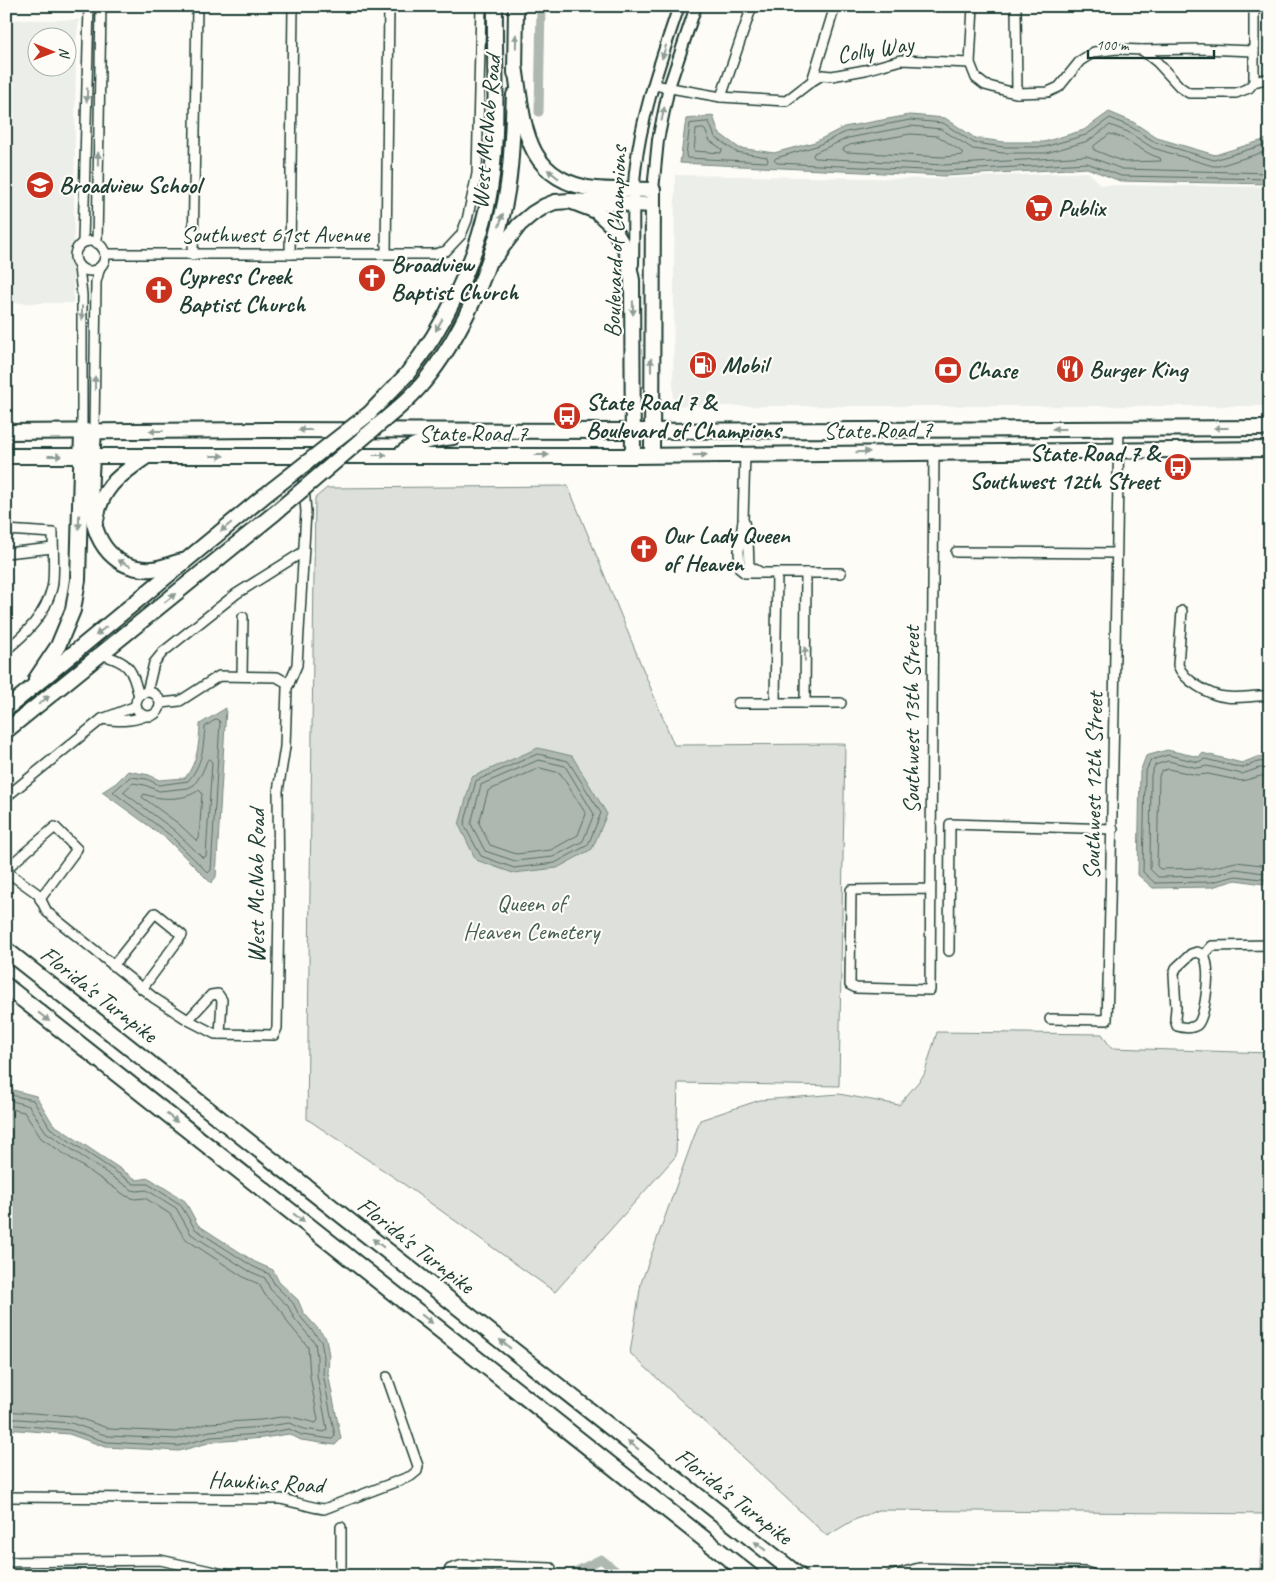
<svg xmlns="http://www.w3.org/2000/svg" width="1276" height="1582" font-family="Caveat,sans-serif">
<rect width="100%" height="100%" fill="#fdfcf7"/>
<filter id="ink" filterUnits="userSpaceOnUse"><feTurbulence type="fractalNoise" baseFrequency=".02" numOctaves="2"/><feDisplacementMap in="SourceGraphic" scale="10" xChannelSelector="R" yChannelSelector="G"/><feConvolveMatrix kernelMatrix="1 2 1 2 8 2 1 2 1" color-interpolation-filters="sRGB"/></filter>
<g filter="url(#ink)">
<g fill="#eceee9" fill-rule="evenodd">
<path d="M6 20H79L76 42 73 303H6ZM38 38H68V68H38Z"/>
<path d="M1088 172 1100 185 1270 187V406H673L675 175 935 179Z"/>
</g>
<g fill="#dde0db" stroke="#7e8e88">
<path d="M568 486 674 745 845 744 839 1086 678 1083 676 1156 555 1292 398 1180 307 1119 315 498 327 488Z"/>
<path d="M937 1032 1102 1034 1111 1048 1270 1053V1514L878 1510 852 1521 827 1536 630 1353 641 1283 700 1120 760 1100 839 1094 899 1105 924 1075Z"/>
</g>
<g fill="#aeb8b1" stroke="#75877f">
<path d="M1109 112 1133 122 1157 138 1215 155 1270 138V184L1120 181 1087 168 944 176 680 163 686 119 713 116 719 133 739 148 774 153 815 142 844 127 910 115 945 118 975 138 1004 142H1044L1084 130Z"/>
<path d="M226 708 216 877 211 883 167 839 102 792 116 783 128 771 149 775 159 780 185 778C198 761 199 744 200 724Z"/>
<path d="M538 748 572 756 607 814 592 849 557 868 513 873 476 860 459 825 472 777Z"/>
<path d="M1167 750 1199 757 1202 753 1242 763 1257 757H1270V885L1236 880 1212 887 1153 888 1138 875 1140 772 1146 756Z"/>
<path d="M6 1069 13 1090 36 1096 53 1124 137 1180 149 1178 185 1201 198 1225 255 1262 273 1270 279 1282 298 1300 303 1312 326 1338 329 1356 328 1373 341 1439 335 1445 301 1440 289 1434 263 1438 212 1442 179 1451 106 1447 69 1434 6 1429Z"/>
</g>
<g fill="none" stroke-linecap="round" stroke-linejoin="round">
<g stroke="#586e66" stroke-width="1">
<path d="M709 122 715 137 736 152 767 157 768 161 766 162 687 158 686 155 690 124Z"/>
<path d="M703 129 705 130 710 141 722 149 721 153 694 151 696 130Z"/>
<path d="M911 134 938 136 962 152 963 155 944 157 846 152 843 150 844 148 850 145Z"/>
<path d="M1110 134C1128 137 1142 153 1160 158L1161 161 1124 162 1094 150V146Z"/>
<path d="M1270 143 1214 160 1155 142 1131 127 1110 118 1086 135 1044 147H1004L974 143 943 123 910 120 846 132 816 146 776 158 774 160 777 163 944 171 1087 163 1121 176 1270 179"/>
<path d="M1270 150 1219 166H1213L1153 148 1128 132 1110 125 1088 141 1046 153H1003L973 149 941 129 911 126 848 138 814 153 813 156 815 158 944 165 1087 156 1122 169 1270 173"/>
<path d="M217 719 220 722 211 870 208 873 170 835 113 792 130 777 147 779 159 785 188 781C203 763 203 749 205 727Z"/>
<path d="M538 754 568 761 601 813 588 845 555 863 514 868 481 856 464 825 476 781Z"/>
<path d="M209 759 212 762 206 856 203 858 174 830 123 792 133 783 145 785 159 791 188 788 194 785 202 773 207 761Z"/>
<path d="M539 760 565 766 594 814 583 841 553 857 515 861 485 851 471 824 481 785Z"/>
<path d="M1270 761 1258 762 1242 768 1205 759 1198 762 1168 755 1151 760 1145 773 1143 872 1155 883 1212 882 1236 876 1270 880"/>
<path d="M540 768 560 773 586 814 578 835 551 850 516 854 490 845 479 823 488 791Z"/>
<path d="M1270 768H1259L1242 774 1207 766 1198 768 1168 761 1155 765 1151 775 1150 869 1158 877 1211 876 1236 869 1270 874"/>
<path d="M1270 775 1261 776 1242 781 1208 774 1197 775 1168 769 1161 771 1159 776 1157 866 1160 869 1210 868 1236 862 1270 866"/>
<path d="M199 790 202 793 199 839 197 841 179 824 142 797 144 794C160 800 185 801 199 790Z"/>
<path d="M6 1086 11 1095 33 1100 50 1128 134 1184H148L180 1204 195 1229 252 1266 269 1274 275 1285 293 1303 299 1315 321 1341 324 1357 323 1374 335 1436 332 1439 302 1435 289 1429 262 1434 211 1437 178 1446 107 1442 70 1430 6 1424"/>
<path d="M6 1099 29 1106 46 1132 132 1190 137 1191 147 1190 176 1208 191 1234 249 1271 265 1278 270 1289 288 1306 294 1318 315 1343 317 1357V1375L327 1429 325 1432 304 1429 289 1423 262 1427 210 1431 177 1439 108 1436 71 1423 6 1418"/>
<path d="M6 1108 24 1112 41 1138 126 1196 135 1199 145 1198 170 1214 182 1234 187 1240 245 1278 259 1284 265 1295 282 1311 288 1323 308 1347 310 1376 318 1420 316 1423 287 1416 261 1420 209 1423 176 1432 110 1429 73 1416 6 1411"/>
</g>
<g stroke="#aeb8b1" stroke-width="9">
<path d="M539 112 541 6"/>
<path d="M577 1576V1571L601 1559 622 1576"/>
<path d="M1264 1576V1561L1267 1540H1270"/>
</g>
<defs>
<g id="minor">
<path d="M973 6 970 63 976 78 985 85 1007 91 1017 93 1048 92 1059 87 1080 61 1094 52 1117 49 1142 50 1157 62 1180 87 1189 93H1236L1249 88 1254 82 1270 78"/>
<path d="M1016 6 1017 93"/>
<path d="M1254 6V82"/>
<path d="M1142 50 1201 49 1254 51"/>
<path d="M812 81 835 6"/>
<path d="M654 85 721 97 786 101 812 81 822 75 832 76 865 70 901 60 970 63"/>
<path d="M721 97 752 6"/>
<circle cx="90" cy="256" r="15"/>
<path d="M83 242 89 6"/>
<path d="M97 243 101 6"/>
<path d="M386 253 389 6"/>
<path d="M105 254H435L446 251 461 235 467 220 477 174 481 6"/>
<path d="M290 254 293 6"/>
<path d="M193 255 197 6"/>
<path d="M79 267 82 295V432"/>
<path d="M94 431 96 282 100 267"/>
<path d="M745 454 743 520 739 551 740 569 745 573H841"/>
<path d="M744 522 748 539 749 566 760 572"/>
<path d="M6 530 53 533C53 546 55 576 52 588 45 615 27 633 6 650"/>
<path d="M956 552 1116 553"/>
<path d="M6 553 53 548"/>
<path d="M1182 611 1178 665C1183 680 1210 696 1226 697 1240 699 1255 695 1270 696"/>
<path d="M100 654C130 663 131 667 139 696"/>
<path d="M242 676 243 617"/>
<circle cx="148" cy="704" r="12"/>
<path d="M147 692 154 663 163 652 236 594 303 552"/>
<path d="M161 703 180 701 219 676 277 677 289 684"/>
<path d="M738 703H841"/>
<path d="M775 703 777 573"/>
<path d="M805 703 806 573"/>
<path d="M102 719C118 721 130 722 145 716"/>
<path d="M6 797 102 719 136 706"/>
<path d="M6 869 55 827 77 849 40 899"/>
<path d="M6 871 38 894 47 912 154 998 188 1020 215 1034 274 1035 277 1028 279 906 278 791 285 747 287 688 297 665 306 512 302 463"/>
<path d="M930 889 851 890 850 985 856 988 930 990 934 451"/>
<path d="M949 951 950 824 1113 829"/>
<path d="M1197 952 1204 955C1205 959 1207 962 1207 966 1209 978 1205 1018 1197 1025 1191 1029 1184 1028 1177 1026L1175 1019 1176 1008 1174 974 1176 968 1191 954Z"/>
<path d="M1204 955 1212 946 1270 945"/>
<path d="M113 966 155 913 182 935 142 989"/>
<path d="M1050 1019 1107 1020C1113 823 1115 626 1119 429"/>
<path d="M188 1020 211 995 218 994 222 1000 220 1034"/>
<path d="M6 1497 281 1499C296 1502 309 1507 324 1509L411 1476 417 1471 418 1466 387 1377"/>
<path d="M6 1562 160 1560 233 1576"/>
<path d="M339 1576 341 1568V1527"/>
<path d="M445 1576 450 1569 463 1565 551 1568"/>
<path d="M890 1576 919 1568 1085 1572 1097 1576"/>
<path d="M1192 1576 1193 1575"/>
</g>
<g id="tertiary">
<path d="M653 190 658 140 669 87 696 6"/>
<path d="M633 264C634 234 632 202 635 172 641 115 661 60 679 6"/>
</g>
<g id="primary">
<path d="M515 66C524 123 523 180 595 189 614 191 634 189 653 190L652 455"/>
<path d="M515 73 516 6"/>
<path d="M570 201 596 211 611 225 626 250 632 280 633 456"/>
<path d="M494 258 519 225 532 214 545 206 555 202 570 201 653 205"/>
<path d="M396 410C405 402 415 393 423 383 461 337 490 271 503 212 512 174 512 134 514 95"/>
<path d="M370 413C382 400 395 387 407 374 444 328 474 265 487 207 500 144 494 71 495 6"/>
<path d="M94 431C92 473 79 534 119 561 128 567 142 570 152 569 162 568 173 563 182 561"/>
<path d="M6 432 265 430 633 431 1270 428"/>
<path d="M400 455C414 441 434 440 453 437"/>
<path d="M6 456H633L1270 449"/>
<path d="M96 520C101 486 121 475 147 456"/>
<path d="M36 679 58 646 73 610 78 580 82 432"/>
<path d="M6 709 264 496"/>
<path d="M6 731 275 513"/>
</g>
<g id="motorway">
<path d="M6 950 799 1576"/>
<path d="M6 986 751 1576"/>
</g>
</defs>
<use href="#minor" stroke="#1f3d34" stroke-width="12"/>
<use href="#tertiary" stroke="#1f3d34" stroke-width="14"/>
<use href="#primary" stroke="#1f3d34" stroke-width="18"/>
<use href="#motorway" stroke="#1f3d34" stroke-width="19"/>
<use href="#minor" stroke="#fdfcf7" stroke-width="9"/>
<use href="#tertiary" stroke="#fdfcf7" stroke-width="10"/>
<use href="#primary" stroke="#fdfcf7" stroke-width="14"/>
<use href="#motorway" stroke="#fdfcf7" stroke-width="15"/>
<defs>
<g id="primary-bridge">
<path d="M264 496 370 413"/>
<path d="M275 513 396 410"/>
</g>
</defs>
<use href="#primary-bridge" stroke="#1f3d34" stroke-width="18" stroke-linecap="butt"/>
<use href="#primary-bridge" stroke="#fdfcf7" stroke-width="14"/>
</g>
<defs><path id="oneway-solid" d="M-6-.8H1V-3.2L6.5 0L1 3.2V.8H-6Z" transform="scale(1.25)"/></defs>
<g fill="#8e9c96">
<use href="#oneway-solid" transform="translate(516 41) rotate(-89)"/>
<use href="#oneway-solid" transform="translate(664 52) rotate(107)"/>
<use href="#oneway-solid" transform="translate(87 95) rotate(92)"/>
<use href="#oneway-solid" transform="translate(663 114) rotate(-78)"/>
<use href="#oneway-solid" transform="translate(98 159) rotate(-89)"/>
<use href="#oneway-solid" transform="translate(553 174) rotate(-142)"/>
<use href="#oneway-solid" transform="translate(501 220) rotate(-74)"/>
<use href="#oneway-solid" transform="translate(633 308) rotate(89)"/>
<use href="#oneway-solid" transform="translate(82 313) rotate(90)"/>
<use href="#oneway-solid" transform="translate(439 325) rotate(119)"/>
<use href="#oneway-solid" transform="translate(651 365) rotate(-90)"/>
<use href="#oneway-solid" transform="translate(95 383) rotate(-90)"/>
<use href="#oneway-solid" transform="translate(1221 428) rotate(180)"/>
<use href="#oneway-solid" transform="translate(1059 429) rotate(180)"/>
<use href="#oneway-solid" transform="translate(305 430) rotate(180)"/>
<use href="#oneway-solid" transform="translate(156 431) rotate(180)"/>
<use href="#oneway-solid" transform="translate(863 452) rotate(-1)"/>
<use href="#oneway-solid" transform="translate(380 455)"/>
<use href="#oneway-solid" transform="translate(542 455)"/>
<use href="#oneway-solid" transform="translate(700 455) rotate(-1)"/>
<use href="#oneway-solid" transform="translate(55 456)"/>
<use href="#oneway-solid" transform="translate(217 456)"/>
<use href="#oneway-solid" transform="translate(79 522) rotate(91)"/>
<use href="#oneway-solid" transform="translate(226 527) rotate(140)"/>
<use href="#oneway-solid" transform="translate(124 563) rotate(-154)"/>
<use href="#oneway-solid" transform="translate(170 598) rotate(-39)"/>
<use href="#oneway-solid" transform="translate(101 631) rotate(140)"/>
<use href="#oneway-solid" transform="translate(805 654) rotate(-89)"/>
<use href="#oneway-solid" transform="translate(44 700) rotate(-39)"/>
<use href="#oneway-solid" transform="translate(44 1017) rotate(38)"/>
<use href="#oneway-solid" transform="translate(172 1118) rotate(38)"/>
<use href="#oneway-solid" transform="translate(299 1218) rotate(38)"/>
<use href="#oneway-solid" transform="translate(378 1243) rotate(-142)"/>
<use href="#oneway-solid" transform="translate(427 1319) rotate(38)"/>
<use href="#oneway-solid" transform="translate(505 1344) rotate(-142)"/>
<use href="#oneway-solid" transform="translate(633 1445) rotate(-142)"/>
<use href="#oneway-solid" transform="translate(760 1546) rotate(-142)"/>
</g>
</g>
<defs>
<symbol id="school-disc" viewBox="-11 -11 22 22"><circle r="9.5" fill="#c8321e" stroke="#fdfcf7"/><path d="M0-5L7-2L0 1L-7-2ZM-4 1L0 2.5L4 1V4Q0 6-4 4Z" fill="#fff"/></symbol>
<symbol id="supermarket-disc" viewBox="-11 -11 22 22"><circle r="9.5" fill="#c8321e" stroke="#fdfcf7"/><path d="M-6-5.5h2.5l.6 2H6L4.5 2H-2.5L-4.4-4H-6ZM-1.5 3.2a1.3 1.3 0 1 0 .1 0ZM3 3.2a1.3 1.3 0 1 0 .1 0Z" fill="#fff"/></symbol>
<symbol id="church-disc" viewBox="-11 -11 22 22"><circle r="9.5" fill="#c8321e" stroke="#fdfcf7"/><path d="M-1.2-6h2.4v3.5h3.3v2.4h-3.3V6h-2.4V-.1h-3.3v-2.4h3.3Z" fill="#fff"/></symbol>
<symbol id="fuel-disc" viewBox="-11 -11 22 22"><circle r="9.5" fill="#c8321e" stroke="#fdfcf7"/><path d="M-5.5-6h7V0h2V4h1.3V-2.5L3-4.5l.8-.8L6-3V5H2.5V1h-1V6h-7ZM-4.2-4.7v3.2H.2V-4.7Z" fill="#fff"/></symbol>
<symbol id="restaurant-disc" viewBox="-11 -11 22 22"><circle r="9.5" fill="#c8321e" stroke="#fdfcf7"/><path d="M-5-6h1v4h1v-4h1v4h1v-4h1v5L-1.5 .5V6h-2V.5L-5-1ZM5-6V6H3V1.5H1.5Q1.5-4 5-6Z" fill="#fff"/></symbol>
<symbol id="bank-disc" viewBox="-11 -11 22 22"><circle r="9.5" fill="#c8321e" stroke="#fdfcf7"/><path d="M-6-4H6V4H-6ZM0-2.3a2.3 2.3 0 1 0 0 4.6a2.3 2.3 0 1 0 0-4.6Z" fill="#fff"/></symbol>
<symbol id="bus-disc" viewBox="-11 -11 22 22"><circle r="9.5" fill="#c8321e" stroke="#fdfcf7"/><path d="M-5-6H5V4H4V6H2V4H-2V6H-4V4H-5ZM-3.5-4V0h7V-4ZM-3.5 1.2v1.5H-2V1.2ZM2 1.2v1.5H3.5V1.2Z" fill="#fff"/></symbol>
</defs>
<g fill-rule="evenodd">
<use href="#school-disc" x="24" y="169" width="32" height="32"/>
<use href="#supermarket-disc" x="1023" y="192" width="32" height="32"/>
<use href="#church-disc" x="356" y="262" width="32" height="32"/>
<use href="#church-disc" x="143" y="274" width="32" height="32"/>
<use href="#fuel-disc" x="687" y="349" width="32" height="32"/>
<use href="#restaurant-disc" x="1054" y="353" width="32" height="32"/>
<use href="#bank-disc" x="932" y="354" width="32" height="32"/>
<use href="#bus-disc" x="551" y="400" width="32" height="32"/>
<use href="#bus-disc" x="1162" y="451" width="32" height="32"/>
<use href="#church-disc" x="628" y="533" width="32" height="32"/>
</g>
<g text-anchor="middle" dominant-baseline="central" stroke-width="4.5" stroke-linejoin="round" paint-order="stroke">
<g font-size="24" fill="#1f3d34" stroke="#fdfcf7">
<text transform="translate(875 49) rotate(-9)">Colly Way</text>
<text transform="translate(486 132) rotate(-85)">West McNab Road</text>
<text x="275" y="234">Southwest 61st Avenue</text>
<text transform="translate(615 242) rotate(-88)">Boulevard of Champions</text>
<text transform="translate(878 430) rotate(-1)">State Road 7</text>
<text x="473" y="433">State Road 7</text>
<text transform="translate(911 720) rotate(-90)">Southwest 13th Street</text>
<text transform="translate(1093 786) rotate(-89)">Southwest 12th Street</text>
<text transform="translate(256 886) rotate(-90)">West McNab Road</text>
<text transform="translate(99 994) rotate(38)">Florida's Turnpike</text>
<text transform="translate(416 1245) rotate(38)">Florida's Turnpike</text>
<text transform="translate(266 1482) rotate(3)">Hawkins Road</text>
<text transform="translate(734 1496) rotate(38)">Florida's Turnpike</text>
</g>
<g font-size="24" font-weight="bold" fill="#1f3d34" stroke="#fdfcf7" text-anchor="start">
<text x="59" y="185">Broadview School</text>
<text x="1058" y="208">Publix</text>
<text x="391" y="264">Broadview<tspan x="391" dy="28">Baptist Church</tspan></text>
<text x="178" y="276">Cypress Creek<tspan x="178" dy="28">Baptist Church</tspan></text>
<text x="722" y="365">Mobil</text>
<text x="1089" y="369">Burger King</text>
<text x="967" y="370">Chase</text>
<text x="586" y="402">State Road 7 &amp;<tspan x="586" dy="28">Boulevard of Champions</tspan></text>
<text x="1159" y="453" text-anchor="end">State Road 7 &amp;<tspan x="1159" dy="28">Southwest 12th Street</tspan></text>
<text x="663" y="535">Our Lady Queen<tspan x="663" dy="28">of Heaven</tspan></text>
</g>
<g font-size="24" fill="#455e55" stroke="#fdfcf7">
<text x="531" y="903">Queen of<tspan x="531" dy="28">Heaven Cemetery</tspan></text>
</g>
</g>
<rect width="1276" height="1582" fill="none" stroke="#fdfcf7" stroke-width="25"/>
<rect x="12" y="12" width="1251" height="1557" fill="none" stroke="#1f3d34" stroke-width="2" filter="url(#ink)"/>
<g transform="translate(52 52) rotate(91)"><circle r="24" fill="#fdfcf7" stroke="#a4b0a9"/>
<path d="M0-4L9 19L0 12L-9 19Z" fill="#c8321e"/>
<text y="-8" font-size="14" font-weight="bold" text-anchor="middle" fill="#1f3d34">N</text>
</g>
<path d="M1088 50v8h126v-8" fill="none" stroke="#1f3d34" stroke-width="2.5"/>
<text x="1096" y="50" font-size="15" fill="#1f3d34" stroke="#fdfcf7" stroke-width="4" paint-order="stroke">100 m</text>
</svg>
